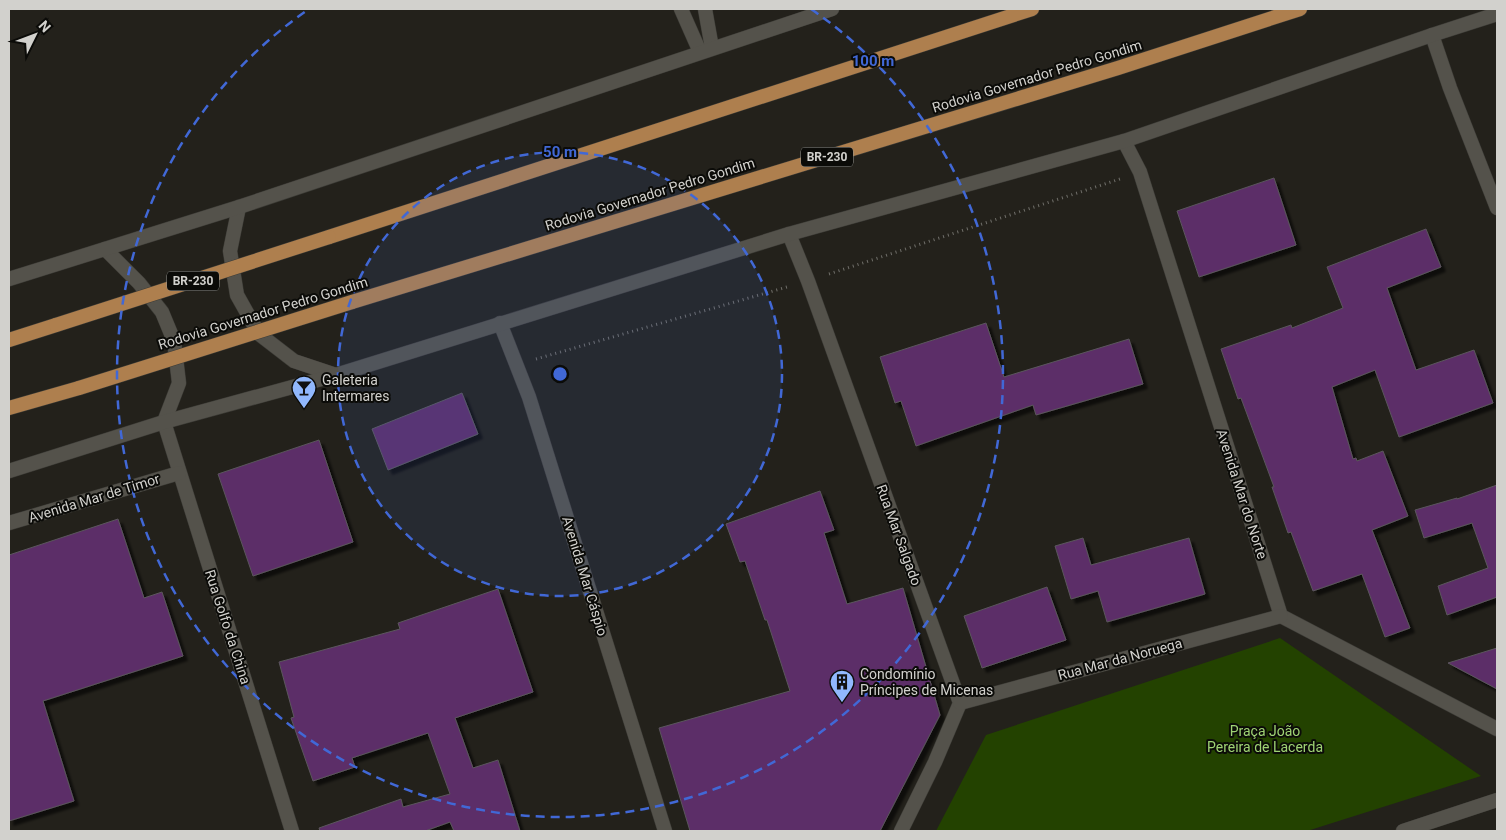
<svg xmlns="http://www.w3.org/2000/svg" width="1506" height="840" font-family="Roboto,sans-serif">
<defs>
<filter id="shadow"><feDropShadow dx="4.5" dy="4.5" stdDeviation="1" flood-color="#0009"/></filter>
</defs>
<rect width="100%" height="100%" fill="#23211b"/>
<path fill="#234200" d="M1280 638 1481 776 1307 831H936L986 735Z"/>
<g fill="#5b2e67" stroke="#5b565d" filter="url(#shadow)">
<path d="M1274 178 1296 245 1199 277 1177 211Z"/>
<path d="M1426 229 1441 267 1387 288 1416 370 1474 350 1493 403 1399 437 1375 370 1332 387 1353 459 1356 458 1357 461 1383 451 1408 516 1372 530 1410 628 1385 637 1362 574 1313 591 1291 532 1288 533 1272 487H1274L1241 398 1238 399 1221 349 1291 325 1292 328 1343 308 1327 267Z"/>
<path d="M986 323 1004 377 1129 339 1143 384 1036 415 1033 405 916 446 901 401 895 403 880 357Z"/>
<path d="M462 393 478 434 388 470 372 429Z"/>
<path d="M319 440 353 542 253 576 218 474Z"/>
<path d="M1497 485V597L1447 615 1438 586 1488 568 1472 523 1424 538 1415 510 1457 498V499Z"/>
<path d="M820 491 834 530 824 533 847 604 903 588 940 715 880 831H690L659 728 790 691 767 620H765L745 561 740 562 726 524Z"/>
<path d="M118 519 144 598 162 592 183 656 43 701 74 801 9 821V555Z"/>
<path d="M1083 538 1091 565 1189 538 1205 594 1107 622 1098 591 1071 599 1055 546Z"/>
<path d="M1047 587 1066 640 982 668 964 616Z"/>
<path d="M498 589 533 692 455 718 473 768 498 760 520 831H454L450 822 425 831H320L319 828 401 799 403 807 450 794 428 733 352 758 355 767 313 781 291 718 294 717 279 662 400 629 398 623Z"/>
<path d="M1497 648V689L1448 663Z"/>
</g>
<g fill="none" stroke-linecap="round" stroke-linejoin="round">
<defs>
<g id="service">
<path d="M681 9 700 52"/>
<path d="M705 9 712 48"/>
</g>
<g id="minor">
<path d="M1432 35 1450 88 1497 208"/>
<path d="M1124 141 1140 172 1281 616 1497 729"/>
<path d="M789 234 808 281 960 703 935 762 901 831"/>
<path d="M500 323 529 397 665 831"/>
<path d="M164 422 292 831"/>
<path d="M9 523 179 473"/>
<path d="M960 703 1281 616"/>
<path d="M1403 831 1497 800"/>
</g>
<g id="tertiary">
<path d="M239 207 230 251 237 295 259 334 294 361 336 375"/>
<path d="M105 249 139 283 162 312 174 341 179 383 164 422"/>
<path d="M9 279 239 207 832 9"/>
<path d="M9 471 164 422 336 375 789 234 1124 141 1432 35 1497 14"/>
</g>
<g id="trunk">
<path d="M329 237 1032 9"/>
<path d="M352 302 1118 68 1300 9"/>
<path d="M9 340 56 325"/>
<path d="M9 408 79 388"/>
</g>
</defs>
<use href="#service" stroke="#3c3b36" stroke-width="15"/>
<use href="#minor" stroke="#3c3b36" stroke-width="15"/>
<use href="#tertiary" stroke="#3c3b36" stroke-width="15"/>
<use href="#trunk" stroke="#3c3b36" stroke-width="15"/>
<g stroke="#706f6a" stroke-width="3" stroke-dasharray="1 4" stroke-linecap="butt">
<path d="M829 274 1120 179"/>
<path d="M536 359 787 287"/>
</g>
<use href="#service" stroke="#54524b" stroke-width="14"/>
<use href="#minor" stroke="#54524b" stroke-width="14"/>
<use href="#tertiary" stroke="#54524b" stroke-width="14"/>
<use href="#trunk" stroke="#ae7f4e" stroke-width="14"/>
<defs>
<g id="trunk-bridge">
<path d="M56 325 329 237"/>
<path d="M79 388 352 302"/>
</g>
</defs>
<use href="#trunk-bridge" stroke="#3c3b36" stroke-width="15" stroke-linecap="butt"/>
<use href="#trunk-bridge" stroke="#ae7f4e" stroke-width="14"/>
</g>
<circle cx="560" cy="374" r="222" fill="#4168d6" fill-opacity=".12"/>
<g fill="none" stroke="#4168d6" stroke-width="2.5" stroke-dasharray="9 6">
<circle cx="560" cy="374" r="222"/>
<path d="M811 9A443 443 0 1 1 309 9"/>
</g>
<defs>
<symbol id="bar-pin" viewBox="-11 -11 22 30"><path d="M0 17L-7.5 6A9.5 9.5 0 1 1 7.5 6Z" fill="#91b8fd" stroke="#0b0b08"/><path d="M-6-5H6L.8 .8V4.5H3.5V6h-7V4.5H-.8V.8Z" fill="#111"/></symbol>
<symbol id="building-pin" viewBox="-11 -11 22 30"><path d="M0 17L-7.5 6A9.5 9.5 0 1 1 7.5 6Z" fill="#91b8fd" stroke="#0b0b08"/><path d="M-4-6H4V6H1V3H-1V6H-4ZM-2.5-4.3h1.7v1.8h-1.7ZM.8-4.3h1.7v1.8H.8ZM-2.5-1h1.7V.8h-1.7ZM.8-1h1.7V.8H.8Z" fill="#111"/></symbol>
</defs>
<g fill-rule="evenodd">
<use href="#bar-pin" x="290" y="374" width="28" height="38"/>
<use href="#building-pin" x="828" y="668" width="28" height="38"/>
</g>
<g text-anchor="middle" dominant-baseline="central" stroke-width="4" stroke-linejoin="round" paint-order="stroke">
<g fill="#0b0b08" stroke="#969692" stroke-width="1">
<rect x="801" y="147.5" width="52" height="19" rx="4"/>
<rect x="167" y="271.5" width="52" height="19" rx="4"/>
</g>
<g font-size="12" font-weight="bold" fill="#d2d1cd">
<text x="827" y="157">BR-230</text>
<text x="193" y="281">BR-230</text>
</g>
<g font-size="14" fill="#d2d1cd" stroke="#0b0b08">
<text transform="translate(1037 76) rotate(-17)">Rodovia Governador Pedro Gondim</text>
<text transform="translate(650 194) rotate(-17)">Rodovia Governador Pedro Gondim</text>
<text transform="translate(263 313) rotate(-17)">Rodovia Governador Pedro Gondim</text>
<text transform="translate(1242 494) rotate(72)">Avenida Mar do Norte</text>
<text transform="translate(94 498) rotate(-17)">Avenida Mar de Timor</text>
<text transform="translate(899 535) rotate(70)">Rua Mar Salgado</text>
<text transform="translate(585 576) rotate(73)">Avenida Mar Cáspio</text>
<text transform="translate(228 627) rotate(72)">Rua Golfo da China</text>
<text transform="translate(1120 659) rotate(-15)">Rua Mar da Noruega</text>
</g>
<g font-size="14" fill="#d2d1cd" stroke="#0b0b08" text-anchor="start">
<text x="322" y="380">Galeteria<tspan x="322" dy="16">Intermares</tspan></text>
<text x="860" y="674">Condomínio<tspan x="860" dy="16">Príncipes de Micenas</tspan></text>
</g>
<g font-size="14" fill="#9fd374" stroke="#0b0b08">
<text x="1265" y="731">Praça João<tspan x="1265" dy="16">Pereira de Lacerda</tspan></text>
</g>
</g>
<circle cx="560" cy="374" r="8" fill="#4168d6" stroke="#0b0b08" stroke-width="2.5"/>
<g font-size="15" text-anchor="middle" font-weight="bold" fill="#4168d6" stroke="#0b0b08" stroke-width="4" stroke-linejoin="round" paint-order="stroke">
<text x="873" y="66">100 m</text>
<text x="560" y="157">50 m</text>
</g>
<rect width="1506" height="840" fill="none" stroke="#d2d1cd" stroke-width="20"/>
<g transform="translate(35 35) rotate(48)" stroke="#0b0b08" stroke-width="4" paint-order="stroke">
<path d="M0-4L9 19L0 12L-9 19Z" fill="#d2d1cd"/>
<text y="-8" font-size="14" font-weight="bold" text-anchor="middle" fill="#d2d1cd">N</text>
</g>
</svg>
